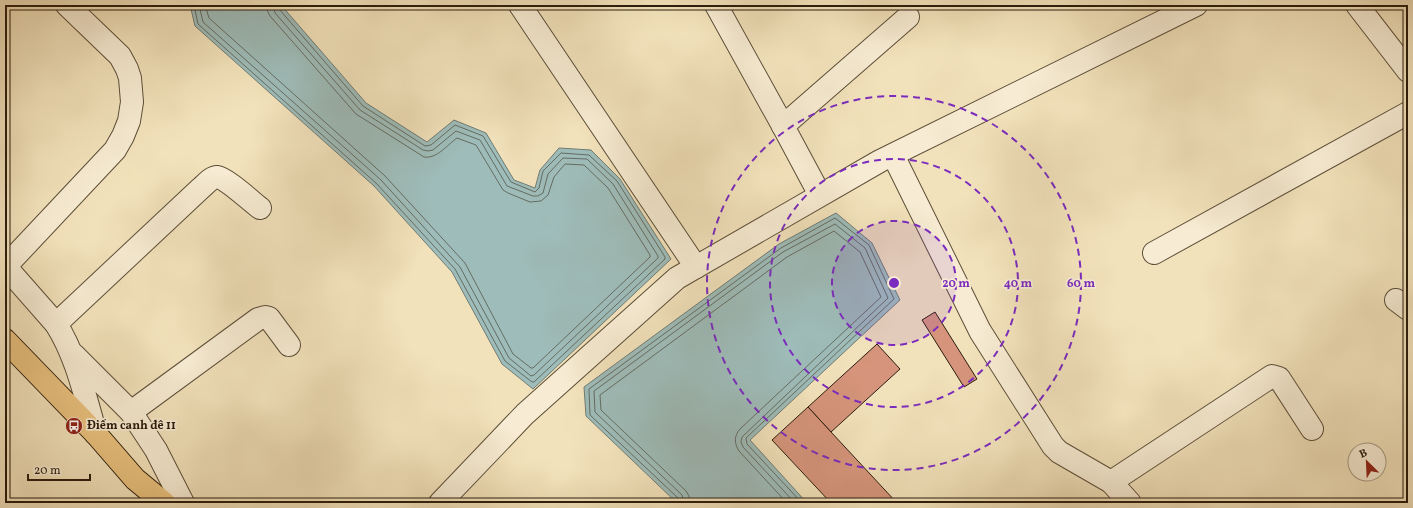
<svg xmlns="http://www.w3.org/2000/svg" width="1413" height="508" font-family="Vollkorn,serif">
<rect width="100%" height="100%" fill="#f2e2bb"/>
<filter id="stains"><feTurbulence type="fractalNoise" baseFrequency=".005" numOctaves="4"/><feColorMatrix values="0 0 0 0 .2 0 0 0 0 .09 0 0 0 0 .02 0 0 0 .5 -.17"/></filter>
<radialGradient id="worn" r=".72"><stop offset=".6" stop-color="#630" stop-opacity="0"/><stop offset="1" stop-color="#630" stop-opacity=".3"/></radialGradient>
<g fill="#9ebcb9" stroke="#707c74">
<path d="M190 5H281L366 103 427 142 454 120 486 133 514 180 535 188 540 170 559 148 591 150 620 179 671 259 533 389 502 364 452 272 374 186 195 26Z"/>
<path d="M836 213 872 243 900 300 750 440 807 503H677L586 416 584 387 779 244Z"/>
</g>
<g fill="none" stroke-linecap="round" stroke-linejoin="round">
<g stroke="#646c62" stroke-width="1">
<path d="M194 5 198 24 377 184 455 269 505 361 532 382H534L665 259V257L617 181 589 155 561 153 543 171 539 188 535 192 511 182 483 136 455 125 431 145 425 146 363 106 279 9 278 5"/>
<path d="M199 5 203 22 381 180 460 267 509 358 531 376 534 375 658 258V256L613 184 587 159 563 158 548 174 543 193 538 196H533L507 186 480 140 456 131 433 150 428 151 423 150 360 110 275 13 273 5"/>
<path d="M205 5 209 18 385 176 465 263 513 354 531 368H533L650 257V255L608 188 584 165 565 164 554 177 548 195 541 201 530 202 508 193 503 190 476 145 457 138C447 145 437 159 424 157L356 114 270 16 267 10V5"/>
<path d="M679 503 678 498 590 415 589 389 781 248 835 218 869 245 894 299 746 438 747 444 802 503"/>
<path d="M684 503 682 495 595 412 594 391 783 252 835 224 865 248 888 298 742 437 741 442 743 447 795 503"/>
<path d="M690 503 689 496 686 491 601 410 600 395 787 257 834 231 860 252 881 297 740 429C734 436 734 443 739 451L787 503"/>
</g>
</g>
<g fill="#d5947b" stroke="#2a1c0c">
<path d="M935 312 977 379 964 387 922 320Z"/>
<path d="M877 344 900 369 831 432 808 407Z"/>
<path d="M808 407 831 432 897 503H831L772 440Z"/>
</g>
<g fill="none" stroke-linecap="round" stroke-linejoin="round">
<defs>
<g id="minor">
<path d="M520 5 696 267"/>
<path d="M716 5 783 126 820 195"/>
<path d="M1357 5 1408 71"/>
<path d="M783 126 908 17"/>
<path d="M893 155 980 331 1053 446 1059 452 1111 482 1130 503"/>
<path d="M1154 253 1408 113"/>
<path d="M5 266 56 324C77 357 85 397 96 434"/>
<path d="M5 267 115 150 123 136 129 121 132 102 130 78 127 69 120 56 67 5"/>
<path d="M1396 300 1408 309"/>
<path d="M56 324 201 188C205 185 211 177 217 177 226 178 252 202 260 208"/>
<path d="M74 355 131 412 156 450 183 503"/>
<path d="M131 412 258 319 265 317 269 318 289 345"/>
<path d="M1111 482 1272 376 1279 378 1312 429"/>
<path d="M440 503 525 414 677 278 880 161 1196 5"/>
</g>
<path id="major" d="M5 340 96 434 135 479 164 503"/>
</defs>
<use href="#minor" stroke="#5c4e38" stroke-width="24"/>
<use href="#major" stroke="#2a1c0c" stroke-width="24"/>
<use href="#minor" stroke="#f7ecd3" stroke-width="22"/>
<use href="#major" stroke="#e9c17e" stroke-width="22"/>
</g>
<circle cx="894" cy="283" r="62" fill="#7b2cbf" fill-opacity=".12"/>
<g fill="none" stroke="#7b2cbf" stroke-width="2" stroke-dasharray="7 5">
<circle cx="894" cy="283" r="62"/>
<circle cx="894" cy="283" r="124"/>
<circle cx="894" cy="283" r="187"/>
</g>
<defs>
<symbol id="bus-disc" viewBox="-11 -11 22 22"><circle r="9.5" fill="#8f2418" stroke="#f7ecd3"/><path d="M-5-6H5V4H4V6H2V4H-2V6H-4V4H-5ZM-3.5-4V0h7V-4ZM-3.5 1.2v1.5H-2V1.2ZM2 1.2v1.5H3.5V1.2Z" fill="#fff"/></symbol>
</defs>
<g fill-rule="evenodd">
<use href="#bus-disc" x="64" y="416" width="20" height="20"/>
</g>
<g text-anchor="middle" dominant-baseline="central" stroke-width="3.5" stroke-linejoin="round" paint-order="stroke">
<g font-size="12" font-weight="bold" fill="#2a1c0c" stroke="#f7ecd3" text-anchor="start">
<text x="87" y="426">Điếm canh đê 11</text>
</g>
</g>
<circle cx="894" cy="283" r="6" fill="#7b2cbf" stroke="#f7ecd3" stroke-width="2"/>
<g font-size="12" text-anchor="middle" font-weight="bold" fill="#7b2cbf" stroke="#f7ecd3" stroke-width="3.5" stroke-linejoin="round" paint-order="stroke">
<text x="956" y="287">20 m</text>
<text x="1018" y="287">40 m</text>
<text x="1081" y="287">60 m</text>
</g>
<rect width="1413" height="508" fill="none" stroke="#f2e2bb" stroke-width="20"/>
<rect x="6" y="6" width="1401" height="496" fill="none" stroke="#2a1c0c" stroke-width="2"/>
<rect x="10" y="10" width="1393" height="488" fill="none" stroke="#2a1c0c"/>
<g transform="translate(1367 462) rotate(336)"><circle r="19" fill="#f7ecd3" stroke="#a59983"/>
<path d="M0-3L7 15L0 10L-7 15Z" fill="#8f2418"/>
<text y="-6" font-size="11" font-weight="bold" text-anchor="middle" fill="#2a1c0c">B</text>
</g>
<path d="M28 474v6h62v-6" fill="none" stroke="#2a1c0c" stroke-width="2"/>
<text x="34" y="474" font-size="12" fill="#2a1c0c" stroke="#f7ecd3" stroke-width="3" paint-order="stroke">20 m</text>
<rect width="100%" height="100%" filter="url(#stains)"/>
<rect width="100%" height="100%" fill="url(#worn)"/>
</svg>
